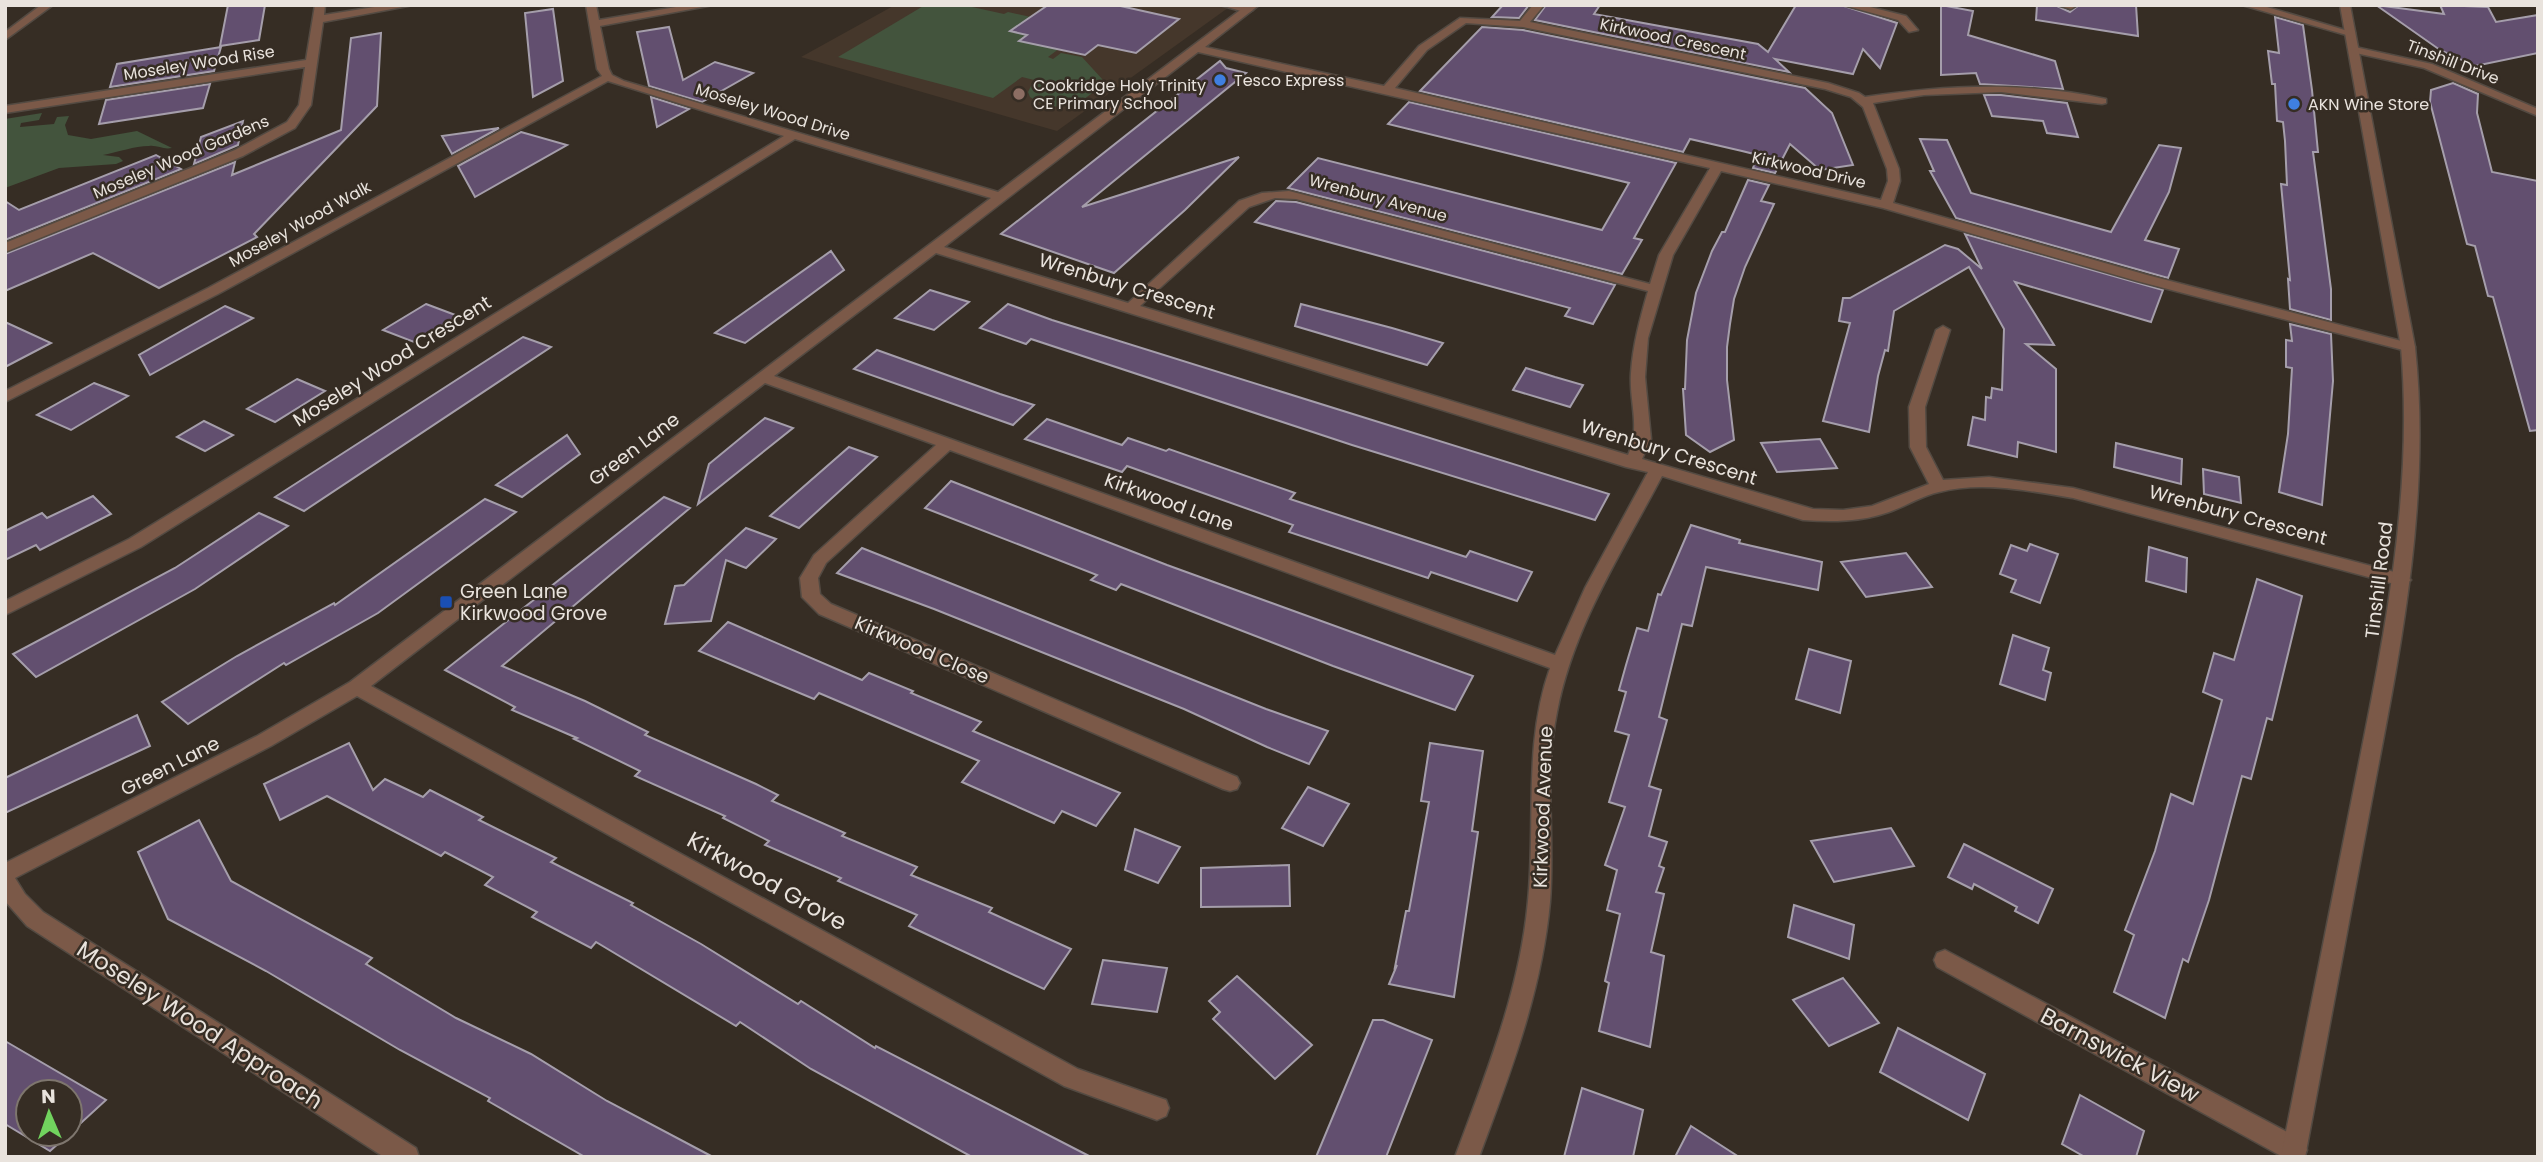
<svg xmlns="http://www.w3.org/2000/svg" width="2543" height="1162" font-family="Poppins,sans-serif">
<rect width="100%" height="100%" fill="#362d24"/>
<path fill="#45372b" d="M895 5H1232L1057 131 801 57Z"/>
<g fill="#43543d">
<path d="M925 5H963L1004 14 1008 12 1031 17 1011 31 1027 35 1020 41 1068 42 1048 57 1053 59 1061 53 1082 57 1103 80C1087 105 1056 116 1030 97L1028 92 1034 80 1022 77 993 98 838 57Z"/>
<path d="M42 113 39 120 21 123 20 127 54 124 57 117 69 116 65 125 68 135 91 139 137 131 172 148C163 150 158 145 149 146 134 146 119 152 103 155L119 157 123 161 116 164 59 168 5 188V119Z"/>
</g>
<g fill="#624f6f" stroke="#a59eab" stroke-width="2">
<path d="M228 5H265L259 40 220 46Z"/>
<path d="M1048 5H1116L1179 19 1136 53 1098 45 1085 55 1019 41 1027 35 1010 31Z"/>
<path d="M1503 5H1529L1519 18 1492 17Z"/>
<path d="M1546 5H1600L1594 14 1758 44 1768 52 1796 5H1841L1897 23 1880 68 1863 49 1853 74 1775 59 1789 72 1535 20Z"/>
<path d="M1941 5 1973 11 1968 35 2055 61 2063 89 1980 84 1976 73 1941 75Z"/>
<path d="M2037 5H2055L2070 12 2079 5H2136L2138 36 2036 20Z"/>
<path d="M2376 5 2444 14 2440 5 2488 7 2496 22 2538 15V53L2475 66 2440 50Z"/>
<path d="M553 9 563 81 533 97 525 13Z"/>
<path d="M2275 17 2303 25 2312 90 2318 152H2313L2331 289V320L2290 309 2288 279 2290 280 2281 184 2287 185 2285 141 2283 122 2277 121 2275 84H2272L2268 51 2279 53Z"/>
<path d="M669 27 683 80 715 62 753 73 702 102 649 86 637 32Z"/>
<path d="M1482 27 1523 30 1805 88 1832 113 1853 165 1820 170 1790 144 1775 173 1753 168 1758 155 1742 151 1690 139 1683 152 1420 91Z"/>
<path d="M381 33 377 106 254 234 257 237 159 288 93 253 5 291V254L235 162 232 175 341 130 351 38Z"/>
<path d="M221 47 214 71 110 87 117 64Z"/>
<path d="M1220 61 1226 68 1246 73 1082 207 1239 157 1185 210 1114 273 1001 234Z"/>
<path d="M2453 83 2478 94 2477 113 2492 172 2538 181V430L2530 431 2493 297 2488 296 2475 246 2467 244 2430 102 2431 90Z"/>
<path d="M210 84 203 108 99 124 106 100Z"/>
<path d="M1984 95H2001L2067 103 2078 137 2047 133 2043 121 1992 116Z"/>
<path d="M651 97 689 109 657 127Z"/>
<path d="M1409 102 1676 163 1634 238 1642 240 1622 274 1288 188 1318 158 1602 230 1629 183 1388 124Z"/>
<path d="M243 121 238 145 194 164 201 137Z"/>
<path d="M499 128 452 154 442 136Z"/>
<path d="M521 132 567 145 475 197 458 166Z"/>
<path d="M1920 139 1947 140 1971 193 2111 232 2159 145 2181 148 2169 192 2145 240 2179 249 2168 278 1956 218 1930 171H1934Z"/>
<path d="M156 155 181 169 5 240V201L19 210Z"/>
<path d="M1748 180 1769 185 1761 201 1774 204 1745 267 1734 299 1730 324 1727 347V380L1734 440 1710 452 1686 435 1683 389H1685L1687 340 1696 293 1712 251 1722 232H1725Z"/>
<path d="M1276 201 1296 202 1615 285 1593 324 1565 316 1570 308 1255 222Z"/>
<path d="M1965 234 2163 290 2151 322 2015 282 2054 345 2026 344 2056 369V452L2018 442 2017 457 1968 445 1973 417 1985 420 1986 397 1991 398 1992 388 2002 390 2004 329 1969 267 1894 311 1888 351 1885 350 1878 376 1869 432 1823 421 1850 323 1839 321 1843 298H1850L1945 245 1958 249 1982 269Z"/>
<path d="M831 251 844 270 745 343 715 333Z"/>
<path d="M930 290 969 302 934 330 895 318Z"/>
<path d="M426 304 458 316 414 342 383 330Z"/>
<path d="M1008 304 1052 320 1609 494 1595 520 1352 445 1031 339 1026 344 980 328Z"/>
<path d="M1301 304 1392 328 1443 343 1427 365 1295 326Z"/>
<path d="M225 306 253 318 150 375 139 355Z"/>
<path d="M5 322 51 343 5 367Z"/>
<path d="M2290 324 2331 334 2333 381 2322 505 2279 492 2288 434 2292 368 2286 367V340L2292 341Z"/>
<path d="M523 337 551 347 304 511 275 497Z"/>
<path d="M877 350 1000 394 1034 405 1013 425 854 369Z"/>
<path d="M1526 368 1555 377 1583 385 1570 407 1513 390Z"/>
<path d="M297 379 325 391 275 422 247 409Z"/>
<path d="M94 383 128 396 71 430 37 415Z"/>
<path d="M765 418 793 428 698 504 709 464Z"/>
<path d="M1047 419 1122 445 1128 438 1166 451 1169 449 1295 493 1290 499 1466 557 1470 551 1532 572 1517 601 1431 572 1428 578 1289 532 1293 525 1127 466 1122 472 1025 439Z"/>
<path d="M204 421 233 435 205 451 177 437Z"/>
<path d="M567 435 580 454 522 497 496 485Z"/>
<path d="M1820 439 1837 468 1777 472 1761 443Z"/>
<path d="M2116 443 2182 459 2181 484 2114 467Z"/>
<path d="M849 447 877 457 799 528 770 516Z"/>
<path d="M2203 469 2239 477 2241 503 2204 494Z"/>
<path d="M951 481 1167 565 1473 676 1455 710 1333 666 1121 584 1116 590 1091 580 1097 575 925 508Z"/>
<path d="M93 496 111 514 40 550 36 545 5 560V531L42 513 47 518Z"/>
<path d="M664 497 690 508 502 666 585 701 648 732 645 735 756 784 778 795 772 801 845 833 842 836 917 867 911 875 992 908 989 912 1071 949 1044 989 909 926 917 915 838 881 841 878 765 845 769 841 723 818 725 816 635 776 640 771 574 739 577 738 512 710 515 707 445 670Z"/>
<path d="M485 499 516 512 378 613 286 665 284 663 188 724 162 702 237 656 334 603 335 605Z"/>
<path d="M259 513 288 526 195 589 36 677 13 654 175 568Z"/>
<path d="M1691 525 1740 540 1739 543 1822 562 1818 590 1706 567 1692 626 1682 624 1659 717 1667 720 1649 786 1661 790 1649 836 1667 842 1659 866 1664 868 1656 892 1664 894 1651 952 1664 956 1650 1047 1599 1031 1609 983 1605 981 1620 914 1607 910 1617 870 1605 865 1625 807 1609 802 1629 735 1615 731 1626 692 1619 690 1626 665 1637 628 1648 631 1658 594 1661 595Z"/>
<path d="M746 528 776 539 746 568 726 560 711 621 665 624 675 586 684 585Z"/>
<path d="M2030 544 2058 554 2040 603 2011 592 2016 580 2000 574 2011 545 2027 551Z"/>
<path d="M2149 547 2187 558 2186 592 2146 581Z"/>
<path d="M862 548 1266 709 1328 731 1309 764 1267 747 1184 709 934 609 837 573Z"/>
<path d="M1906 553 1932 587 1866 597 1841 562Z"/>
<path d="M2257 579 2302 596 2272 720 2267 718 2251 779 2242 776 2209 900 2188 962 2183 959 2165 1018 2114 992 2134 935 2125 930 2155 851 2171 794 2193 804 2222 700 2203 692 2214 653 2234 660Z"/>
<path d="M728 622 862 680 869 673 913 691 911 693 981 722 973 731 1120 793 1096 826 1062 811 1054 823 962 782 979 761 819 693 814 699 699 651Z"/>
<path d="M2013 635 2049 648 2043 670 2051 673 2045 700 2000 684Z"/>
<path d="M1809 649 1851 661 1840 713 1796 699Z"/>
<path d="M137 715 150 746 5 813V778Z"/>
<path d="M349 743 373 790 385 779 423 797 430 790 483 817 479 820 556 858 551 862 633 903 631 905 701 944 798 1004 801 1001 875 1048 876 1046 1091 1157H972L811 1069 740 1022 736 1026 596 942 591 948 532 917 537 912 485 885 493 877 445 852 441 856 327 796 280 820 264 784Z"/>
<path d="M1430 743 1483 751 1472 831 1478 832 1454 997 1389 984 1397 965 1395 967 1406 911H1409L1429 802 1421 801Z"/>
<path d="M1308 787 1349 804 1323 846 1282 828Z"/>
<path d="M199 820 231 881 372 958 366 964 456 1018 531 1054 607 1101 713 1157H585L488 1101 490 1098 400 1050 266 971 168 919 138 852Z"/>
<path d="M1891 828 1914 866 1834 882 1811 841Z"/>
<path d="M1135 829 1180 847 1158 883 1125 870Z"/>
<path d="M1964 844 2053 889 2038 923 2015 911 2017 907 1974 884 1972 889 1948 877Z"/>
<path d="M1289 865 1290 906 1201 907V868Z"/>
<path d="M1794 905 1854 925 1849 959 1788 937Z"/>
<path d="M1103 960 1167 968 1157 1012 1092 1004Z"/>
<path d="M1237 976 1312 1045 1275 1079 1213 1019 1220 1012 1209 1001Z"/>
<path d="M1843 978 1879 1023 1829 1046 1793 1000Z"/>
<path d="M1373 1020H1383L1432 1040 1386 1157H1316Z"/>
<path d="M1898 1028 1985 1074 1968 1120 1880 1072Z"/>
<path d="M5 1041 106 1100 70 1133V1092H28V1134H69L50 1151 5 1124Z"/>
<path d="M1582 1088 1643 1110 1633 1157H1564Z"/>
<path d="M2080 1095 2144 1131 2136 1157H2085L2062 1144Z"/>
<path d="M1691 1126 1739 1157H1675Z"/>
</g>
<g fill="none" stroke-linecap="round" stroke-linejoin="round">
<defs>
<path id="service" d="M1220 5H1239L1253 10 1248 13Z"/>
<g id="minor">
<path d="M41 5H53L5 40V32Z"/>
<path d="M315 5H325L324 15 387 5H413L323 22 311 105 295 128 243 156 5 252V243L235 150 287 122 299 105 305 67 5 113V106L306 60Z"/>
<path d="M586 5H596L599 20 688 5H713L600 26 609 69 612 75 624 81 998 192 1247 5H1259L1205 47 1384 86 1419 46 1460 18 1520 21 1533 5H1544L1530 22 1828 83 1859 93 1865 97C1945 85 2026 81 2106 99V103L2102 104 2001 92 1924 95 1873 103 1899 169 1900 181 1893 203 2147 275 2413 344 2415 347 2413 350H2403L2137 281 1883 208 1721 171 1673 255 1648 338 1645 377 1651 439 1642 459 1813 509 1843 510 1872 506 1929 484 1910 447 1909 407 1936 330 1943 326 1950 330 1925 407 1926 447 1943 480 1989 477 2073 488 2402 574 2411 580 2402 586 2073 498C2030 491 1982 481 1939 492 1921 496 1906 506 1889 512 1861 522 1832 522 1803 520L1662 476C1622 552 1573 627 1557 712 1544 775 1555 839 1550 902 1542 991 1510 1074 1479 1157H1455C1486 1074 1520 990 1528 901 1536 822 1523 744 1550 668L950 450 826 563 818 578 820 594 831 604 1237 777 1240 783 1237 789 1230 791 1223 789 819 614 802 597 800 578 814 555 936 445 765 383 371 686 1078 1069 1166 1100 1169 1108 1166 1116 1157 1120 1064 1086 357 696 271 746 15 878 25 894 43 912 416 1148 419 1157H384L27 926 5 901V863L257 736 350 682 991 198 795 139 141 547 5 615V601L129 539 784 136 608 81 218 294 5 402V391L208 288 602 76 597 69ZM1466 23 1523 27 1825 89 1851 97 1863 107 1887 169 1888 181 1881 200 1395 88 1427 50ZM1198 52 1710 168 1659 255 1650 284 1289 191 1262 193 1239 201 1128 303 944 247ZM1275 198 1296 199 1648 291C1640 319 1633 344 1631 373 1629 403 1641 426 1628 455L1140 306 1249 207ZM936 253 1626 467 1648 472 1585 588 1555 655 774 376Z"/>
<path d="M1843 5H1862L1906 16 1918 30 1909 32 1898 20Z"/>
<path d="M2057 5H2076V6L2071 9Z"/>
<path d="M2242 5H2260L2355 33 2350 36Z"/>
<path d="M2355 47 2432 64 2538 109V116L2424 68 2351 52 2350 50Z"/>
<path d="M1945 950 2304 1141 2307 1150 2304 1157H2283L1937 967 1934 960 1937 953Z"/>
</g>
<path id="tertiary" d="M2340 5H2350L2415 347C2431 496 2402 642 2374 788 2351 911 2328 1034 2305 1157H2281C2305 1034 2330 911 2354 788 2383 642 2414 496 2401 347Z"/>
</defs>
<use href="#service" stroke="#534a42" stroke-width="3"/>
<use href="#minor" stroke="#534a42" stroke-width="3"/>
<use href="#tertiary" stroke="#534a42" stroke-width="3"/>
<use href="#service" fill="#7b5948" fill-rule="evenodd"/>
<use href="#minor" fill="#7b5948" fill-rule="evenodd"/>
<use href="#tertiary" fill="#7b5948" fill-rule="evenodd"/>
</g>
<g fill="#3f7fe0" stroke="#362d24" stroke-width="2.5">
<circle cx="1220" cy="80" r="7"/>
<circle cx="2294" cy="104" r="7"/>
</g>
<circle fill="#8d6e63" stroke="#362d24" stroke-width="2.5" cx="1019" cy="94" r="7"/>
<rect fill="#1a4fb4" stroke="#362d24" stroke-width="2.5" x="439" y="595" width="14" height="14" rx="3.5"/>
<g text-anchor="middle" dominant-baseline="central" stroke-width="5" stroke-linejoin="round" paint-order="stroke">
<g font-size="16" fill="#e9e3dd" stroke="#362d24">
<text transform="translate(1673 39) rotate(12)">Kirkwood Crescent</text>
<text transform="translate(2453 62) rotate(21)">Tinshill Drive</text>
<text transform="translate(199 63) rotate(-9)">Moseley Wood Rise</text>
<text transform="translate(773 112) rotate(17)">Moseley Wood Drive</text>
<text transform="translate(181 157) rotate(-23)">Moseley Wood Gardens</text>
<text transform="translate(1809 170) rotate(13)">Kirkwood Drive</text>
<text transform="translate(1378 198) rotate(15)">Wrenbury Avenue</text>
<text transform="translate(300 224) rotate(-29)">Moseley Wood Walk</text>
</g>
<g font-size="16" fill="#e9e3dd" stroke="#362d24" text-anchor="start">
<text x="1234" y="80">Tesco Express</text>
<text x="1033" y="85">Cookridge Holy Trinity<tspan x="1033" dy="18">CE Primary School</tspan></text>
<text x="2308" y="104">AKN Wine Store</text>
</g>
<g font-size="19" fill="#e9e3dd" stroke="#362d24">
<text transform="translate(1127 286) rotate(17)">Wrenbury Crescent</text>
<text transform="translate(392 361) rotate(-32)">Moseley Wood Crescent</text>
<text transform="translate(634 449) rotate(-37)">Green Lane</text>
<text transform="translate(1669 452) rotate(17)">Wrenbury Crescent</text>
<text transform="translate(1169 502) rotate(20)">Kirkwood Lane</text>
<text transform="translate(2238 515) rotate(15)">Wrenbury Crescent</text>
<text transform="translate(2379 580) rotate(-83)">Tinshill Road</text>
<text transform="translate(922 650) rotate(23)">Kirkwood Close</text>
<text transform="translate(170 766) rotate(-27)">Green Lane</text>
<text transform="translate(1543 807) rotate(-88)">Kirkwood Avenue</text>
</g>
<g font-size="19" fill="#e9e3dd" stroke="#362d24" text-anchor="start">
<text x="460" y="591">Green Lane<tspan x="460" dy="22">Kirkwood Grove</tspan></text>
</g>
<g font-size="23" fill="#e9e3dd" stroke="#362d24">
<text transform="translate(767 881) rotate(29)">Kirkwood Grove</text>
<text transform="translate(200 1025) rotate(33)">Moseley Wood Approach</text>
<text transform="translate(2120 1055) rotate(28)">Barnswick View</text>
</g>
</g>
<rect width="2543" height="1162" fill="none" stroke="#e9e3dd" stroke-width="14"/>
<g transform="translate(49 1113) rotate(358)"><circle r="33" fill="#362d24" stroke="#7e766e" stroke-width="2"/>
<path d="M0-5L12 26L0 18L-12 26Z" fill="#71d35e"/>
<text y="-10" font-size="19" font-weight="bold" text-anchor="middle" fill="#e9e3dd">N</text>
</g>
</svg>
